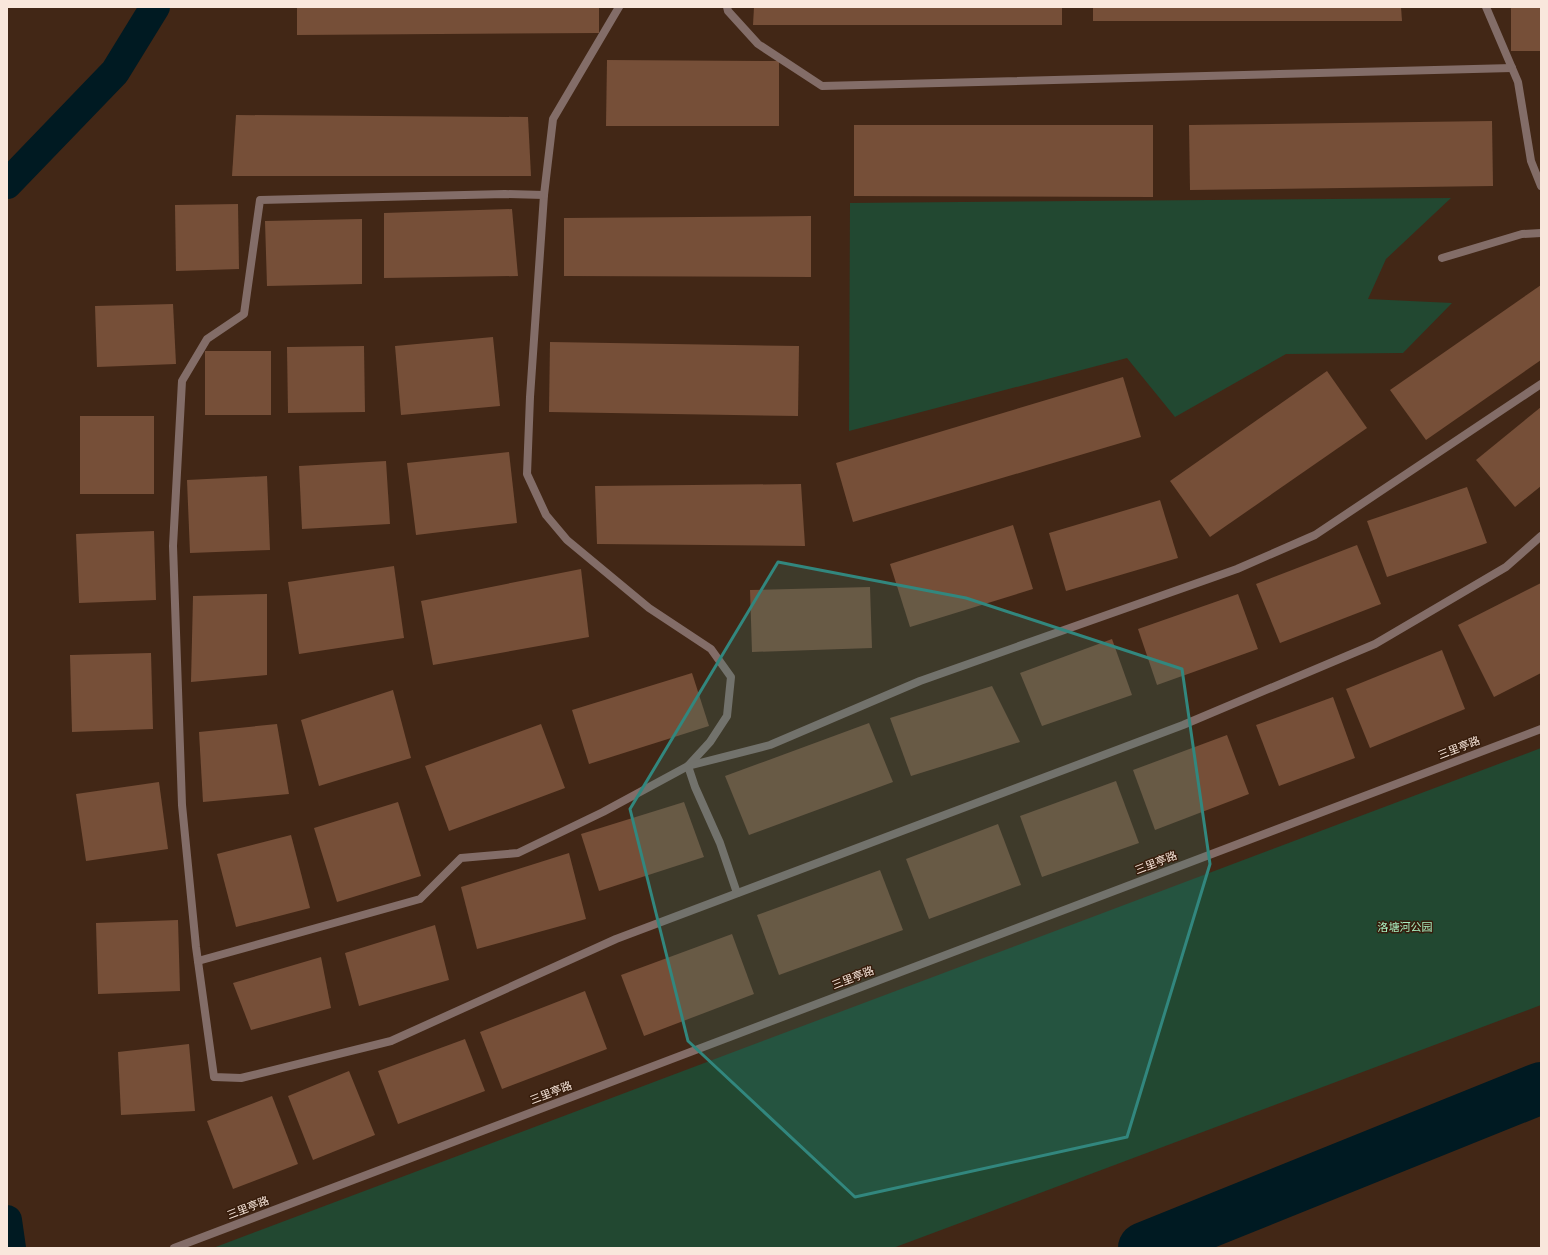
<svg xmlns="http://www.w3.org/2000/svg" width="1548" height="1255" font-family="Raleway,'Noto Sans SC',sans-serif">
<rect width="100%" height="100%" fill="#422716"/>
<g fill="#224831">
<path d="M1451 198 1386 259 1368 299 1452 303 1403 353 1286 354 1175 417 1127 358 849 431 850 203Z"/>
<path d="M1541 748V1005L893 1248H213Z"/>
</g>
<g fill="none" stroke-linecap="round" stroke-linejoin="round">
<g stroke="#001a22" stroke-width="30">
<path d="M7 184 115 72 155 7"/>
<path d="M7 1220 11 1248"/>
</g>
<path stroke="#001a22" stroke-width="52" d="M1144 1248 1541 1088"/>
</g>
<g fill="#764f38">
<path d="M297 7H599V33L297 35Z"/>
<path d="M754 7H1062V25H753Z"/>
<path d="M1093 7H1401L1402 21H1093Z"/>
<rect x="1511" y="7" width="30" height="44"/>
<path d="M607 60 779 61V126H606Z"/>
<path d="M236 115 528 117 531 176H232Z"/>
<path d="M1492 121 1493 186 1190 190 1189 125Z"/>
<path d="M854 125H1153V197L854 196Z"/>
<path d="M238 204 239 269 176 271 175 205Z"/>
<path d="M512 209 518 276 384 278V213Z"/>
<path d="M811 216V277L564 276V218Z"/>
<path d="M362 219V284L267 286 265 221Z"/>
<path d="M1541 285V360L1426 440 1390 390Z"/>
<path d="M173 304 176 364 97 367 95 306Z"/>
<path d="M493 337 500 406 401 415 395 346Z"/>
<path d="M550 342 799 346 798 416 549 412Z"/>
<path d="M364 346 365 412 288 413 287 347Z"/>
<rect x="205" y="351" width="66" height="64"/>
<path d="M1327 371 1367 428 1210 537 1170 481Z"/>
<path d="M1123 377 1141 437 853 522 836 463Z"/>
<path d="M1541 407V486L1515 507 1476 460Z"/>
<rect x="80" y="416" width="74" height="78"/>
<path d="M509 452 517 523 416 535 407 463Z"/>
<path d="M386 461 390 524 302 529 299 466Z"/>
<path d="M267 476 270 550 190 553 187 480Z"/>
<path d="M801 484 805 546 597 544 595 486Z"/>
<path d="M1467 487 1487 543 1387 577 1367 521Z"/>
<path d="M1160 500 1178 558 1066 591 1049 533Z"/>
<path d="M1013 525 1033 589 910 627 890 564Z"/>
<path d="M154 531 156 600 79 603 76 534Z"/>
<path d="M1357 545 1381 604 1280 643 1256 584Z"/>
<path d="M394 566 404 638 299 654 288 582Z"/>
<path d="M581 569 589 637 433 665 421 601Z"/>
<path d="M1541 583V673L1494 697 1458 625Z"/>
<path d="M870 587 872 648 752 652 750 590Z"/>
<path d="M267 594V675L191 682 193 596Z"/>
<path d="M1238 594 1258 649 1157 685 1138 629Z"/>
<path d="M1112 639 1132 695 1042 726 1020 673Z"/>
<path d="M1442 650 1465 709 1370 748 1346 689Z"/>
<path d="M151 653 153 729 72 732 70 655Z"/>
<path d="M692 673 709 726 589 764 572 710Z"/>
<path d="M992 686 1020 742 911 776 890 718Z"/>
<path d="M393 690 411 758 319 786 301 720Z"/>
<path d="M1333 697 1355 758 1279 786 1256 725Z"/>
<path d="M869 723 893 782 749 835 725 776Z"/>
<path d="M277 724 289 794 203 802 199 732Z"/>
<path d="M541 724 565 788 449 831 425 766Z"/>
<path d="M1227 735 1249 794 1155 830 1133 770Z"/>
<path d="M1116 781 1139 843 1042 877 1020 816Z"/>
<path d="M159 782 168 849 86 861 76 794Z"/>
<path d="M398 802 421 876 337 902 314 828Z"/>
<path d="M684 802 704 857 599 891 581 834Z"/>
<path d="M998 824 1021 885 929 919 906 859Z"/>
<path d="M291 835 310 908 236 927 217 854Z"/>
<path d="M569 853 586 919 477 949 461 887Z"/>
<path d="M880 870 903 930 779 975 757 915Z"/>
<path d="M178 920 180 991 98 994 96 923Z"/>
<path d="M435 925 449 980 359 1006 345 953Z"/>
<path d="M732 934 754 994 644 1036 621 975Z"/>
<path d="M321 957 331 1008 251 1030 233 983Z"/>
<path d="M585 991 607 1049 502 1089 480 1032Z"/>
<path d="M465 1039 485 1091 398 1124 378 1071Z"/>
<path d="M189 1044 195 1111 121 1115 118 1052Z"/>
<path d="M349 1071 375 1135 313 1160 288 1096Z"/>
<path d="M272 1096 298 1164 233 1189 207 1121Z"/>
</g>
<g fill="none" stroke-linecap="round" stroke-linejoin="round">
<g stroke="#836d68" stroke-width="8">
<path d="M619 7 553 119 544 195 530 397 527 474 546 515 567 540 649 608 711 649 731 677 727 716 710 742 688 766 695 787 720 843 737 893"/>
<path d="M727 7 728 11 758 44 822 86 1512 68"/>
<path d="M1486 7 1518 82 1531 161 1541 186"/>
<path d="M544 195 505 194 260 200 244 314 207 339 182 381 173 546 182 805 196 947 214 1077 241 1078 391 1041 616 939 1183 725 1375 644 1506 567 1541 536"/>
<path d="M1442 258 1522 234 1541 233"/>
<path d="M198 961 420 899 461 858 518 853 603 812 688 766 770 745 920 681 1237 569 1315 535 1541 384"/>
</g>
<path stroke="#836d68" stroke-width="8" d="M174 1248 1541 729"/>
</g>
<path fill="#32877e" fill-opacity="0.2" stroke="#32877e" stroke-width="3" stroke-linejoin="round" d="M778 562 966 598 1182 669 1210 864 1127 1137 855 1197 688 1041 630 809Z"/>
<g text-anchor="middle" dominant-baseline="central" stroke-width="3" stroke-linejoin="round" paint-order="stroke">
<g font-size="11" fill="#f9e7dc" stroke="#371d0c">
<text transform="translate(1459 748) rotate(-21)">三里亭路</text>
<text transform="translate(1156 863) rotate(-21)">三里亭路</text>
<text transform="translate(853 978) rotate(-21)">三里亭路</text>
<text transform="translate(551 1093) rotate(-21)">三里亭路</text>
<text transform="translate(248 1208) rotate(-21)">三里亭路</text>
</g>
<g font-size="11" fill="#a8eec0" stroke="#371d0c">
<text x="1405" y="927">洛塘河公园</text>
</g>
</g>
<rect width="1548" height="1255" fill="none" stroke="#f9e7dc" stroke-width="16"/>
</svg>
